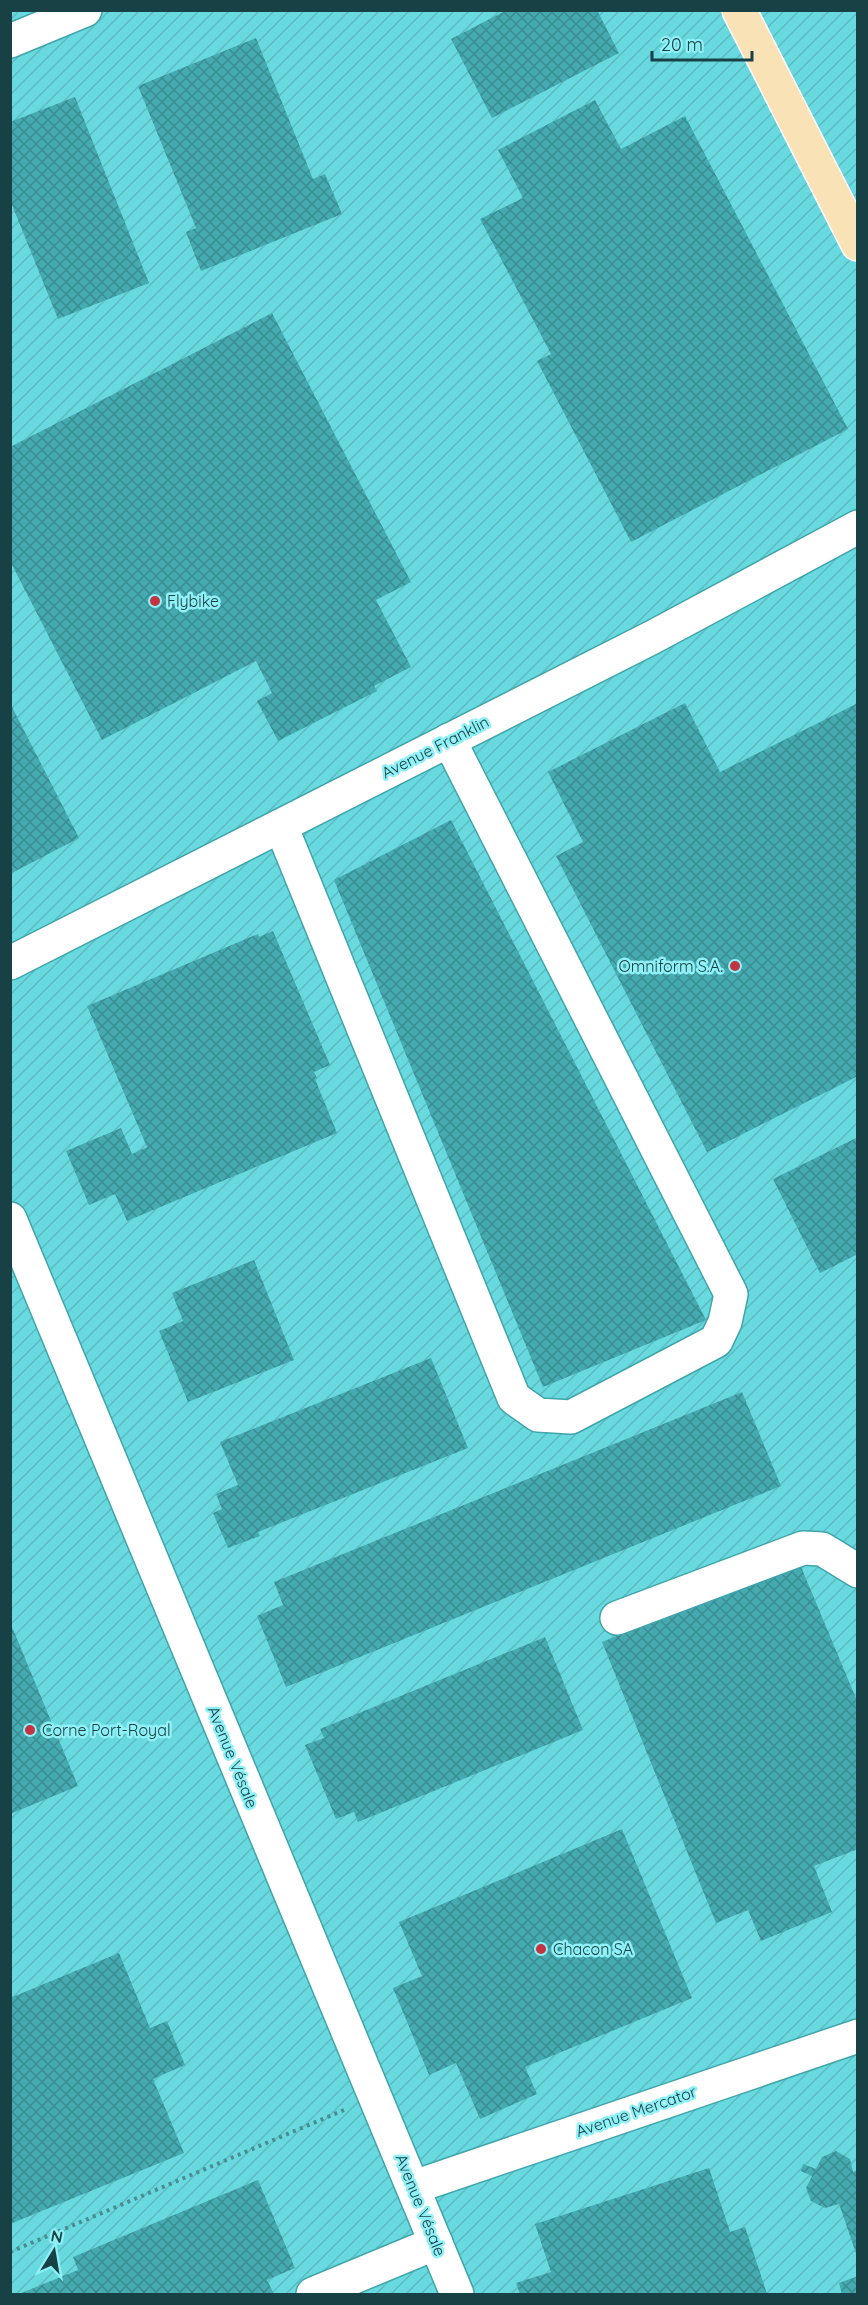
<svg xmlns="http://www.w3.org/2000/svg" width="868" height="2305" font-family="Quicksand,sans-serif">
<defs>
<pattern id="industrial-furrows" width="10" height="10" patternUnits="userSpaceOnUse" patternTransform="scale(1.5)"><rect width="10" height="10" fill="#69d9e0"/><path d="M-1 1l2-2M0 10L10 0M9 11l2-2" fill="none" stroke="#5abbc1"/></pattern>
<pattern id="building-cross-hatch" width="8" height="8" patternUnits="userSpaceOnUse" patternTransform="scale(1.5)"><rect width="8" height="8" fill="#46abb1"/><path d="M0 0l8 8M0 8l8-8" fill="none" stroke="#398d92"/></pattern>
</defs>
<rect width="100%" height="100%" fill="#82e4ea"/>
<rect fill="url(#industrial-furrows)" x="11" y="11" width="846" height="2283"/>
<g fill="url(#building-cross-hatch)">
<path d="M507 10H597L619 53 492 118 451 39Z"/>
<path d="M256 38 313 179 325 174 342 214 201 271 186 232 196 228 138 86Z"/>
<path d="M75 97 149 283 58 319 10 200V122Z"/>
<path d="M595 100 621 149 685 116 848 429 631 542 537 361 551 354 480 219 523 198 498 150Z"/>
<path d="M272 313 411 582 376 600 411 667 374 686 377 691 278 741 257 701 272 693 256 661 102 740 10 561V447Z"/>
<path d="M10 703 79 838 10 874Z"/>
<path d="M685 703 720 772 858 703V1076L707 1152 556 856 583 842 548 772Z"/>
<path d="M451 820 706 1320 543 1387 334 880Z"/>
<path d="M273 931 330 1065 314 1072 317 1078 315 1079 337 1133 127 1221 115 1194 89 1205 66 1151 121 1128 132 1154 147 1147 87 1006 258 934 259 937Z"/>
<path d="M858 1137V1254L820 1273 773 1179Z"/>
<path d="M254 1260 294 1360 188 1402 159 1331 183 1321 172 1293Z"/>
<path d="M431 1358 468 1448 258 1532 260 1536 228 1548 213 1513 222 1509 216 1494 238 1485 220 1442Z"/>
<path d="M742 1392 781 1486 286 1687 257 1616 283 1605 274 1582Z"/>
<path d="M799 1562 858 1703V1849L814 1866 832 1912 761 1941 748 1910 716 1923 602 1642Z"/>
<path d="M10 1622 78 1786 10 1814Z"/>
<path d="M545 1637 583 1730 358 1822 354 1812 336 1819 305 1745 324 1738 320 1729Z"/>
<path d="M622 1829 692 1998 525 2067 537 2094 480 2119 456 2063 429 2075 393 1988 422 1976 399 1922Z"/>
<path d="M119 1953 150 2028 167 2021 185 2065 153 2079 184 2153 10 2224V1998Z"/>
<path d="M836 2151 850 2159 853 2172 858 2170V2259L839 2204 825 2208 811 2201 806 2188 812 2176 801 2171 803 2164 816 2169 822 2157Z"/>
<path d="M709 2168 730 2232 745 2227 767 2294H520L516 2283 551 2272 535 2224Z"/>
<path d="M258 2180 295 2268 267 2280 274 2294H19L78 2270 73 2257Z"/>
<path d="M858 2276V2294H842L839 2283Z"/>
</g>
<g fill="none" stroke-linecap="round" stroke-linejoin="round">
<defs>
<g id="minor">
<path d="M10 41 85 10"/>
<path d="M281 826 514 1398 538 1415 571 1417 716 1341 725 1322 731 1294 449 740"/>
<path d="M10 963 653 637 858 527"/>
<path d="M10 1219 457 2294"/>
<path d="M617 1618 803 1548 822 1549 858 1571"/>
<path d="M414 2187 858 2036"/>
<path d="M313 2294 436 2243"/>
</g>
<path id="major" d="M739 10 858 244"/>
</defs>
<use href="#minor" stroke="#40a5ab" stroke-width="36"/>
<use href="#major" stroke="#fff" stroke-width="36"/>
<path stroke="#498d91" stroke-width="4" stroke-dasharray="3 4.5" stroke-linecap="butt" d="M10 2252 344 2110"/>
<use href="#minor" stroke="#fff" stroke-width="33"/>
<use href="#major" stroke="#fae2b7" stroke-width="33"/>
</g>
<g fill="#c43341" stroke="#8ff1f7" stroke-width="2">
<circle cx="155" cy="601" r="6"/>
<circle cx="735" cy="966" r="6"/>
<circle cx="30" cy="1730" r="6"/>
<circle cx="541" cy="1949" r="6"/>
</g>
<g text-anchor="middle" dominant-baseline="central" stroke-width="5" stroke-linejoin="round" paint-order="stroke">
<g font-size="16" fill="#174144" stroke="#8ff1f7" text-anchor="start">
<text x="167" y="601">Flybike</text>
<text x="723" y="966" text-anchor="end">Omniform S.A.</text>
<text x="42" y="1730">Corne Port-Royal</text>
<text x="553" y="1949">Chacon SA</text>
</g>
<g font-size="16" fill="#174144" stroke="#8ff1f7">
<text transform="translate(435 747) rotate(-27)">Avenue Franklin</text>
<text transform="translate(233 1757) rotate(68)">Avenue Vésale</text>
<text transform="translate(636 2111) rotate(-19)">Avenue Mercator</text>
<text transform="translate(421 2205) rotate(68)">Avenue Vésale</text>
</g>
</g>
<rect width="868" height="2305" fill="none" stroke="#174144" stroke-width="24"/>
<g transform="translate(54 2251) rotate(11)" stroke="#8ff1f7" stroke-width="4.5" paint-order="stroke">
<path d="M0-4.5L10 22L0 15L-10 22Z" fill="#174144"/>
<text y="-9" font-size="16" font-weight="bold" text-anchor="middle" fill="#174144">N</text>
</g>
<path d="M652 51v9h100v-9" fill="none" stroke="#174144" stroke-width="3"/>
<text x="661" y="51" font-size="18" fill="#174144" stroke="#8ff1f7" stroke-width="4.5" paint-order="stroke">20 m</text>
</svg>
